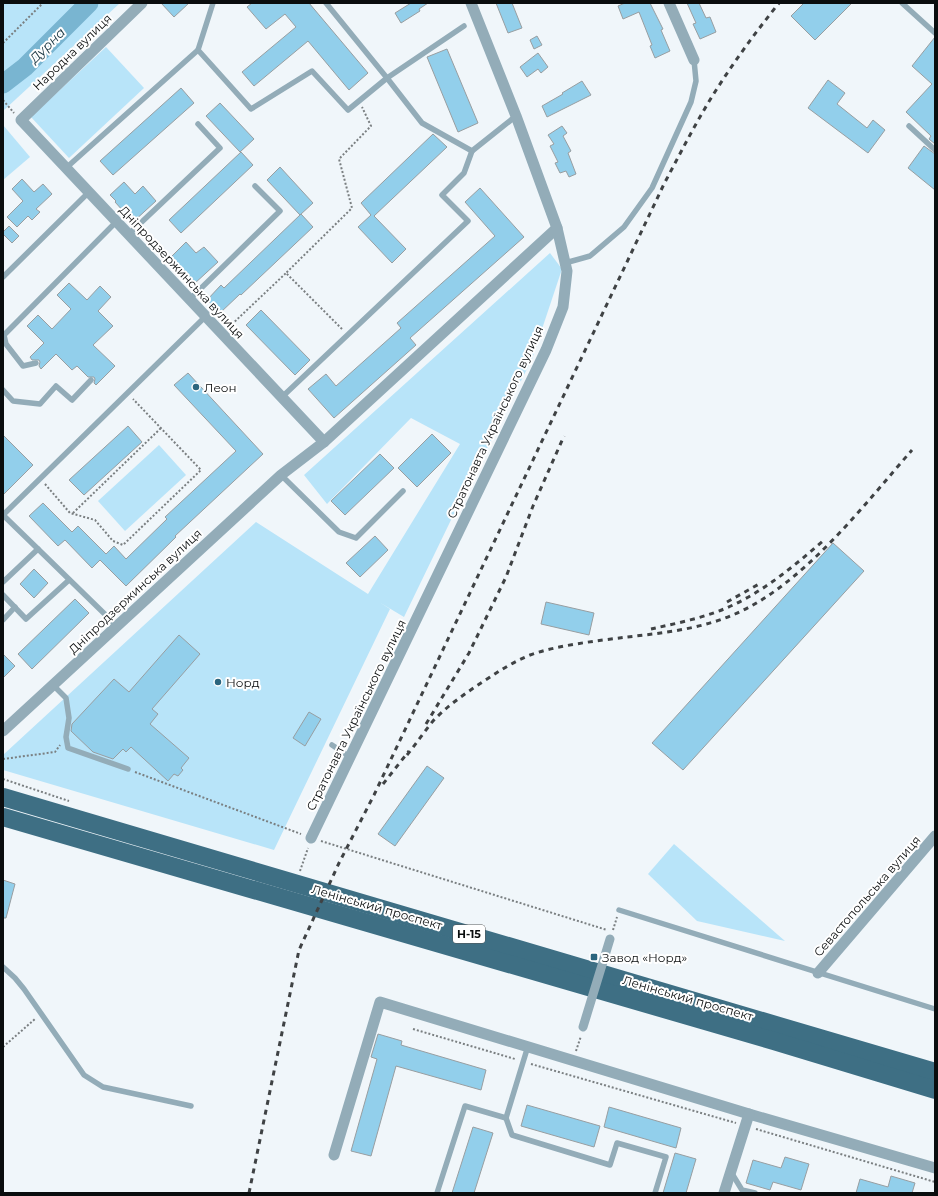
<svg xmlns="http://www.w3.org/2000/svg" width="938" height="1196" font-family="Montserrat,sans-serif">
<rect width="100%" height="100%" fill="#f0f6fa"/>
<g fill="#b8e4f9">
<path d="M3 3H120L3 111Z"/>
<path d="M106 47 144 88 69 158 31 117Z"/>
<path d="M3 125 30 157 3 180Z"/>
<path d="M550 253 562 269 532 359 450 522 404 617 379 602 390 609 274 850 3 770V755L256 522 368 594 460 444 411 418 327 504 304 475Z"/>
<path d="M159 445 186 475 125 531 98 501Z"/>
<path d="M674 844 785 941 697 921 648 874Z"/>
</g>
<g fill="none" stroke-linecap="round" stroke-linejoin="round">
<path stroke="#79b5d1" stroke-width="19" d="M3 84 25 67 89 3"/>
</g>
<g fill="#92cfeb" stroke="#989ea1">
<path d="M161 3H189L174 17Z"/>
<path d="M252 3H309L368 73 349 90 308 41 254 86 242 72 296 27 285 14 266 29 247 7Z"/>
<path d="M411 3H428L419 9 420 11 401 23 395 13Z"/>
<path d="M496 3H512L522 28 508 33Z"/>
<path d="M625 3H650L663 29 661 30 670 51 655 58 650 46 652 45 639 12 623 19 618 6Z"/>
<path d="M687 3H699L706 18 710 17 716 32 700 39 693 24 696 23Z"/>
<path d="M804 3H852L815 40 791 16Z"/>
<path d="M537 36 542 45 534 49 530 40Z"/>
<path d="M935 37V144L929 139 931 136 906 112 932 84 912 66Z"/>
<path d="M447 49 478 123 458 132 427 57Z"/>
<path d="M538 53 548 67 541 73 538 69 527 77 520 67Z"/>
<path d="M828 80 845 93 837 104 867 128 873 120 885 130 868 153 808 108Z"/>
<path d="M582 81 591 95 547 117 542 106 563 94 562 93Z"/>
<path d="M181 88 194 103 113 175 100 161Z"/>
<path d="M220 103 254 139 240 152 206 116Z"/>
<path d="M562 126 567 133 563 136 571 151 568 153 576 174 569 177 566 171 560 173 555 163 558 162 550 146 554 144 548 135Z"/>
<path d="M433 134 447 147 374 216 406 249 392 263 358 227 371 215 361 203Z"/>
<path d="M924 146 935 154V190L908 168Z"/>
<path d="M241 152 253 165 181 233 169 220Z"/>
<path d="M280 167 313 203 300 215 267 180Z"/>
<path d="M22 179 34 192 43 184 52 194 36 209 40 212 32 220 28 216 17 227 7 217 23 201 12 189Z"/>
<path d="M124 182 135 194 143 186 156 201 133 222 115 202 116 201 110 195Z"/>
<path d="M480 188 524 237 410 338 416 345 334 418 308 389 326 374 336 386 401 328 397 323 495 236 465 202Z"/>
<path d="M301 214 313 227 241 295 240 294 220 313 207 300 221 285 224 288Z"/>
<path d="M9 226 19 236 12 243 3 234V232Z"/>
<path d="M186 242 196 253 204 247 218 262 194 284 171 257Z"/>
<path d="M69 283 87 300 100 286 111 297 98 311 113 326 93 345 115 366 96 385 94 383 95 379 94 377H88L77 366 72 370 56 354 41 369 39 366 40 362 39 360H32L30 357 44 343 27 326 38 315 52 329 71 309 57 295Z"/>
<path d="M261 310 310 360 295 375 246 325Z"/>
<path d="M188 373 263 454 175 536 176 537 126 586 100 560 92 568 65 540 58 546 29 516 43 503 72 532 78 526 106 554 114 546 126 559 167 519 165 517 236 451 174 385Z"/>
<path d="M128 426 142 442 84 495 69 480Z"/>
<path d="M432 434 451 453 417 487 398 468Z"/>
<path d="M3 435 33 465 3 495Z"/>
<path d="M380 454 394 468 345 515 331 501Z"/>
<path d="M375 536 388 550 360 577 346 563Z"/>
<path d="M833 543 864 571 683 770 652 743Z"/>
<path d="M34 569 48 583 34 598 20 584Z"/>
<path d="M75 599 89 613 32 669 18 654Z"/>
<path d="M546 602 594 613 589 635 541 624Z"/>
<path d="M179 635 200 654 152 709 158 714 150 724 189 758 181 768 183 770 178 776 174 774 168 781 131 747 126 752 123 749 113 759 93 752 71 731 72 724 114 679 129 692Z"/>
<path d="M3 654 15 666 3 678Z"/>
<path d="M309 712 321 719 305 746 293 738Z"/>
<path d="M427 766 444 778 395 846 378 834Z"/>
<path d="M3 880 15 884 6 918H3Z"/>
<path d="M378 1034 402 1041 401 1045 486 1070 481 1090 396 1066 371 1156 351 1151 377 1059 371 1057Z"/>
<path d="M527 1105 600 1126 594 1147 521 1126Z"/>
<path d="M609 1107 681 1128 676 1148 604 1127Z"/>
<path d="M473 1127 493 1133 474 1193H452Z"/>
<path d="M675 1153 696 1159 686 1193H663Z"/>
<path d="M785 1157 809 1164 801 1190 773 1182 770 1190 746 1183 753 1160 781 1168Z"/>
<path d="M891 1176 915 1183 912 1193H856L860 1179 888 1187Z"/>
</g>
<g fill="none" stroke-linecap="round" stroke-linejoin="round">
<g stroke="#7a7f81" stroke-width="2" stroke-dasharray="2 2" stroke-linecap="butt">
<path d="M3 43 43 3"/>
<path d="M3 100 14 113"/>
<path d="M229 327 286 273"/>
<path d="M342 329 286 273 352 208 339 159 371 126 362 107"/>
<path d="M45 484 70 513 95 520 113 541 123 545 201 470 133 399"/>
<path d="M73 513 161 428"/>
<path d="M3 759 55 752 60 745"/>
<path d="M135 772 301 834"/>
<path d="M3 779 69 801"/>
<path d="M321 841 607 930"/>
<path d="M300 871 308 848"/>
<path d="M613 930 617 917"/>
<path d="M413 1029 515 1059"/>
<path d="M3 1047 35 1019"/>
<path d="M576 1051 581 1036"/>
<path d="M531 1064 736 1123"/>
<path d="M756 1129 935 1182"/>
</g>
<g stroke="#93acb8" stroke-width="5.5">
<path d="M213 3 198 50 251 109 312 71 348 110 387 78 326 3"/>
<path d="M902 3 935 33"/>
<path d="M464 26 387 78 422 123 472 151 516 116"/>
<path d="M909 126 935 150"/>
<path d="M66 168 198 50"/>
<path d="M129 234 220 148 198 124"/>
<path d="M565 263 590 256 624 227 652 188 691 102 696 81 694 60"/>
<path d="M3 277 89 192"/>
<path d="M190 299 280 211 255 186"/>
<path d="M36 363 23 366 6 344 4 335 117 221"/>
<path d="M3 390 13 401 40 404 56 386 72 400 91 380"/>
<path d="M282 397 468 221 442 195 464 173 472 151"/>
<path d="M281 475 339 532 356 538 403 491"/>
<path d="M38 549 3 515 206 316"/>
<path d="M3 582 38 549 117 626"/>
<path d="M3 595 26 619 69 580"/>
<path d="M3 620 15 607"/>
<path d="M53 685 66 698 69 718 66 737 68 748 128 769"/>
<path d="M332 745 350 757"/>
<path d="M619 910 935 1009"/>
<path d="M3 967 15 978 24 989 84 1075 103 1087 191 1106"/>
<path d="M528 1046 506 1118 512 1135 610 1165 617 1143 666 1157 655 1193"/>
<path d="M731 1172 742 1190 755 1193"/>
<path d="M437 1193 465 1106 506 1118"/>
</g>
<g stroke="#93acb8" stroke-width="11">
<path d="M142 3 21 120 324 442"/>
<path d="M669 3 694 60"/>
<path d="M3 731 281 475 324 442 557 228"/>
<path d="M311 838 546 350 563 307 567 271 557 228 516 116 471 3"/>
<path d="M818 973 935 836"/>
<path d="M334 1155 380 1002 749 1114 935 1168"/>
<path d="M724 1193 749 1114"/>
</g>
<g stroke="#3e6f84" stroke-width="18">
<path d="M3 797 935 1072"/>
<path d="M3 817 774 1041 935 1090"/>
</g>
<g stroke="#3f4244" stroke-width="3" stroke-dasharray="5 5" stroke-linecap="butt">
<path d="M727 602 759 584"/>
<path d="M651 629C678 623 708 617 733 605 767 589 795 565 823 541"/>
<path d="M426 724 469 653 506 577 533 506 564 436"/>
<path d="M407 755C416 744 424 732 433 721 448 705 466 693 484 681 499 671 513 662 530 655 558 645 596 641 627 637 663 633 701 629 735 614 804 584 864 505 912 450"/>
<path d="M383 784 409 751"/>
<path d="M249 1193 299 950 339 863 374 795 664 184C680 154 695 124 713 95 733 63 755 33 779 3"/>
</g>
<path stroke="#93acb8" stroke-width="9" d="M583 1027 610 939"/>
</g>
<g fill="#2b657e" stroke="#fff" stroke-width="1.5">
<circle cx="196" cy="387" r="4"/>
<circle cx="218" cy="682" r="4"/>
<rect x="590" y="953" width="8" height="8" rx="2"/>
</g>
<g text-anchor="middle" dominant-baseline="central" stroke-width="4" stroke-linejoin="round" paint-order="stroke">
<rect fill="#fff" stroke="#545656" stroke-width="1" x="453" y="925" width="32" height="18" rx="3"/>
<g font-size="11" font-weight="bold" fill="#0a0d0e">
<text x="469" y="934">Н-15</text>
</g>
<g font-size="12" fill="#0a0d0e" stroke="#fff">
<text transform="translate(72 52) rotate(-44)">Народна вулиця</text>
<text transform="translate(182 272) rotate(47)">Дніпродзержинська вулиця</text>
<text transform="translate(495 422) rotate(-65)">Стратонавта Українського вулиця</text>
<text transform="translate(135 591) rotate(-43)">Дніпродзержинська вулиця</text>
<text transform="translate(356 715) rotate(-64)">Стратонавта Українського вулиця</text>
<text transform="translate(867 896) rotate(-49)">Севастопольська вулиця</text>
<text transform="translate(377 907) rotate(16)">Ленінський проспект</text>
<text transform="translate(688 998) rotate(16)">Ленінський проспект</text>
</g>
<g font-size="12" fill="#0a0d0e" stroke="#fff" text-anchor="start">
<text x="204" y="387">Леон</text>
<text x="226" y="682">Норд</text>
<text x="602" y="957">Завод «Норд»</text>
</g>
<g font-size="13" font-style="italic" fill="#16333f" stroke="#fff">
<text transform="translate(47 45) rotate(-45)">Дурна</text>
</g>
</g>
<rect width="938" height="1196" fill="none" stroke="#0a0d0e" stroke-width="8"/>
</svg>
